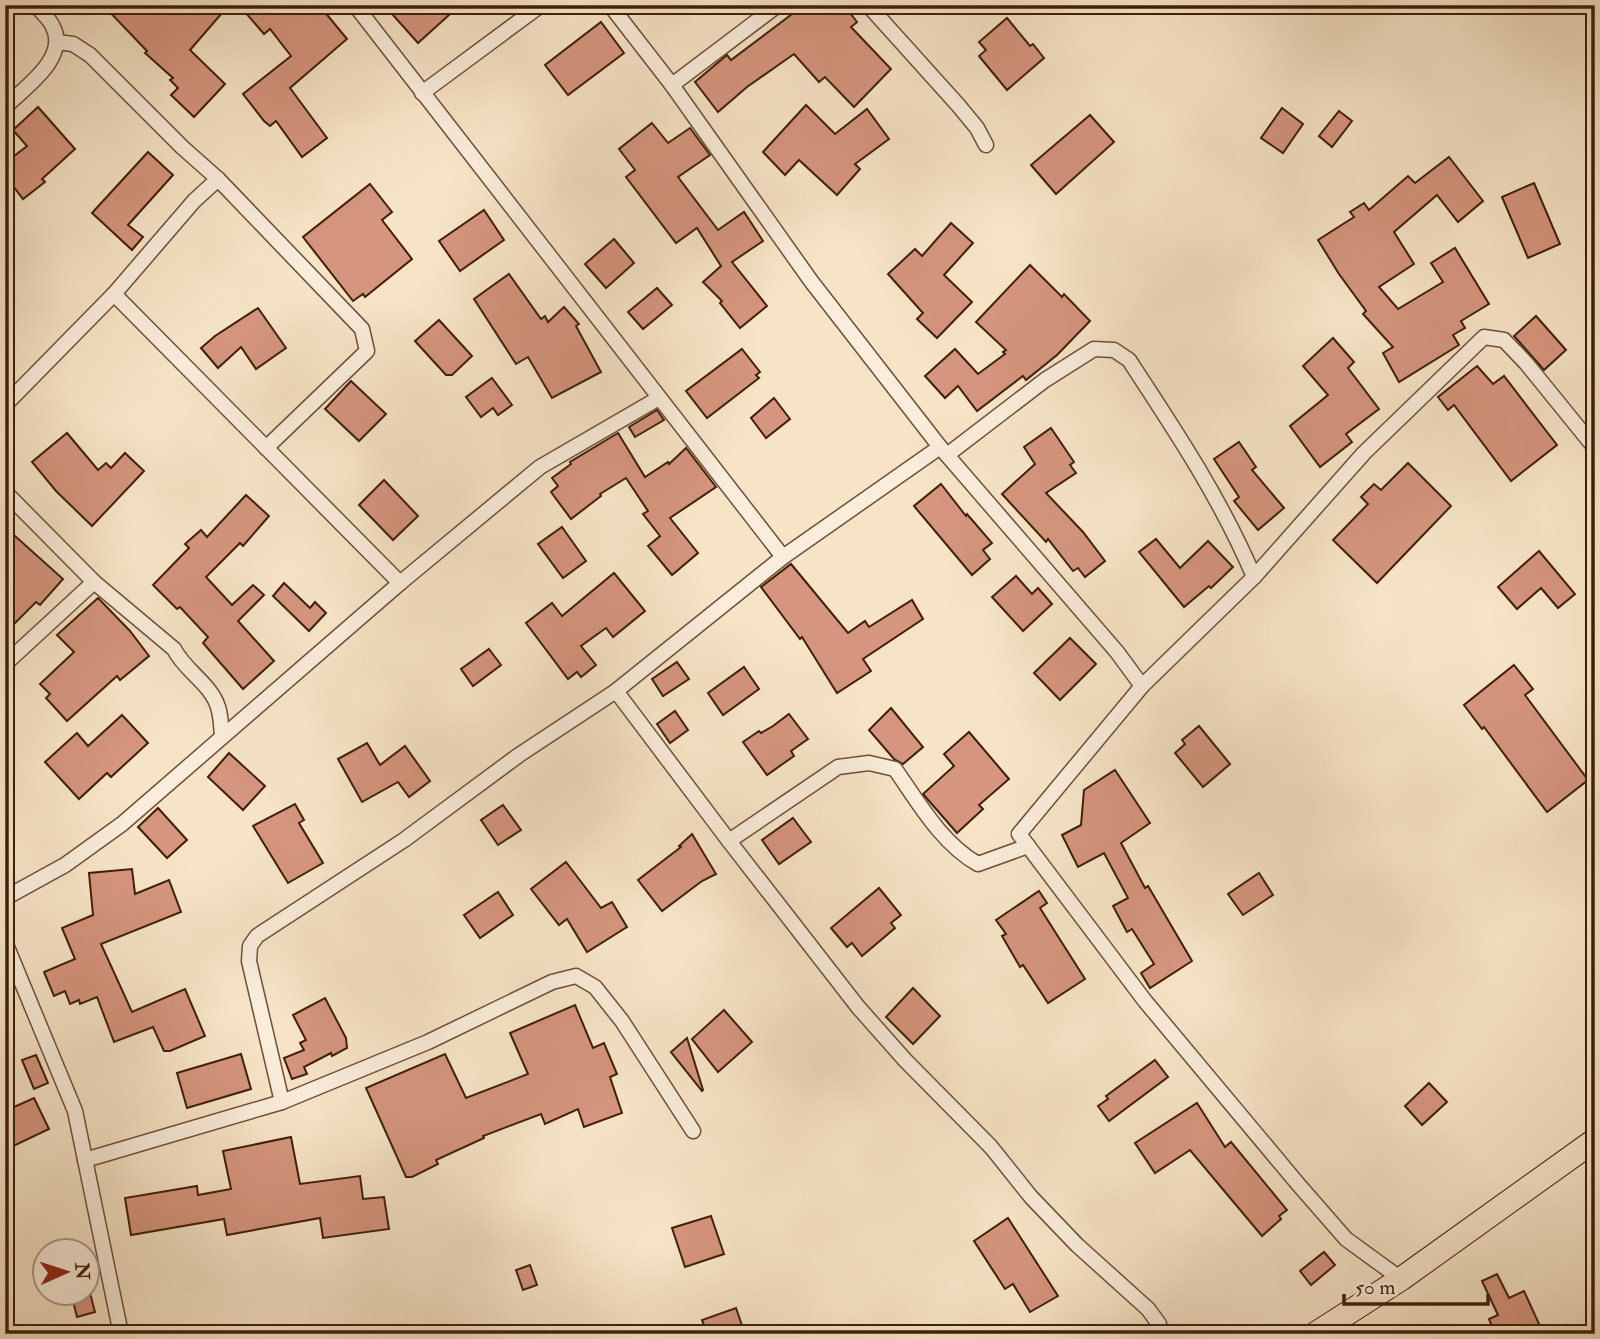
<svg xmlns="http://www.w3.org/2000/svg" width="1600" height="1339" font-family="'IM FELL Double Pica',serif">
<rect width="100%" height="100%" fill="#f7e4c7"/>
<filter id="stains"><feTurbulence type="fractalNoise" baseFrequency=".00286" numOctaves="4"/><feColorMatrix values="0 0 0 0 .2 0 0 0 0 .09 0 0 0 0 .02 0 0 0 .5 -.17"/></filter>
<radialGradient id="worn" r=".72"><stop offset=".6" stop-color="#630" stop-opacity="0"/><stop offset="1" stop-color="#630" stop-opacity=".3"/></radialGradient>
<g fill="#d5957e" stroke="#3f1f09" stroke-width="2">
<path d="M103 5H213L222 13 190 50 225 84 194 117 171 95 178 88 170 80 173 78 145 53 147 51Z"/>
<path d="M239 5H319L347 39 290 88 327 138 302 157 276 121 270 126 264 121 243 94 291 56 270 29 264 34Z"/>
<path d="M384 5H460L418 43Z"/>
<path d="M804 5H844L857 22 851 27 891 69 854 107 825 77 819 82 794 54 747 87 718 112 695 82 727 55 731 60Z"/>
<path d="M1007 18 1030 46 1033 44 1044 58 1007 90 979 56 986 50 979 42Z"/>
<path d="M601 22 624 53 568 95 545 65Z"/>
<path d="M806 105 835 134 867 109 889 139 855 164 860 169 837 195 799 160 785 175 763 152Z"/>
<path d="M38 107 75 149 42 179 45 182 23 199 13 186 5 192V163L27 146 13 130Z"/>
<path d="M1282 108 1303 124 1283 153 1261 138Z"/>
<path d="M1339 111 1352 121 1332 147 1319 136Z"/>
<path d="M1090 115 1114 142 1056 194 1031 165Z"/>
<path d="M652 123 668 143 690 128 710 155 678 177 718 230 744 212 763 241 732 262 767 306 740 328 720 303 722 301 703 282 721 266 697 228 676 243 626 177 635 170 619 149Z"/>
<path d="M148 152 173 175 128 225 143 237 132 250 92 213Z"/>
<path d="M1449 157 1483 201 1458 222 1437 195 1394 232 1414 264 1379 287 1398 309 1443 282 1431 263 1455 248 1489 304 1461 321 1465 328 1453 335 1459 345 1399 382 1383 353 1393 347 1363 314 1366 311 1339 274 1318 240 1354 217 1350 212 1364 203 1369 210 1408 176 1415 183Z"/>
<path d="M1534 183 1560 244 1528 258 1502 197Z"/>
<path d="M370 184 392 212 382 220 412 259 365 297 363 294 353 301 303 237Z"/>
<path d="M484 210 504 240 460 271 439 241Z"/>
<path d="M951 223 973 243 944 275 972 302 937 338 917 319 923 313 888 274 915 249 922 256Z"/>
<path d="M614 239 634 263 606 288 585 264Z"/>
<path d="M1030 265 1062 297 1064 294 1090 321 1057 355 1026 380 1023 376 977 411 958 386 945 398 925 376 955 349 978 374 1005 354 1003 352 1006 350 976 322Z"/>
<path d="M509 274 541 319 545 316 548 322 564 307 579 324 576 326 601 372 552 398 528 357 516 364 474 299Z"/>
<path d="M657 288 672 305 643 329 628 312Z"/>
<path d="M258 308 286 348 256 369 241 347 218 368 201 348 215 336Z"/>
<path d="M1536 316 1566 350 1544 370 1514 336Z"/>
<path d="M439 320 472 356 452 375H446L415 341Z"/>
<path d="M1333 338 1354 362 1348 368 1379 409 1346 434 1352 442 1320 467 1290 426 1328 395 1303 366Z"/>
<path d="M742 349 760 372 756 375 759 378 707 418 686 391Z"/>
<path d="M1477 366 1493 384 1504 376 1557 445 1511 481 1454 405 1448 410 1438 397Z"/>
<path d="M492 378 512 405 498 415 493 408 481 417 466 397Z"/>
<path d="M351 381 386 414 359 441 325 409Z"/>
<path d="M774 398 790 419 766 438 751 418Z"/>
<path d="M657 410 664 420 635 437 629 427Z"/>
<path d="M1051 428 1074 462 1070 465 1076 473 1046 493 1083 532 1105 561 1085 577 1078 568 1073 571 1048 539 1046 542 1002 494 1035 464 1024 447Z"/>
<path d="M67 433 98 470 106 463 111 468 125 453 144 471 92 526 56 491 32 462Z"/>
<path d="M618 433 645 477 668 462 669 464 686 448 716 487 670 518 698 553 672 575 648 546 660 536 643 514 648 511 626 478 600 494 601 496 571 519 551 492 558 486 552 478 571 464 570 462Z"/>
<path d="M1239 442 1256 467 1252 470 1284 508 1258 530 1234 501 1239 497 1214 459Z"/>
<path d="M1408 463 1451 506 1377 583 1333 540 1368 504 1361 497 1374 484 1381 490Z"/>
<path d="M384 480 418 516 393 540 359 505Z"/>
<path d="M941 484 966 516 967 514 992 543 983 550 990 559 972 575 914 506Z"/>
<path d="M246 495 269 516 243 546 240 543 206 577 232 605 253 585 264 595 238 621 274 661 243 689 203 643 208 637 180 607 177 609 153 585 189 548 185 544 201 530 207 537Z"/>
<path d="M5 527 63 579 40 605 36 602 5 633Z"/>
<path d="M562 527 586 561 563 578 538 544Z"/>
<path d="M1156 539 1180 568 1208 541 1233 567 1211 588 1209 586 1184 607 1139 552Z"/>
<path d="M1539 551 1575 594 1558 608 1541 588 1517 609 1498 587Z"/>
<path d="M791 564 848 633 865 621 869 627 912 600 923 619 863 659 871 671 837 693 802 637 800 639 761 587Z"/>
<path d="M614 573 645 611 613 637 606 628 581 646 596 665 581 677 577 672 568 679 526 623 552 603 562 616Z"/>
<path d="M1016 576 1032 594 1038 588 1052 604 1023 631 992 597Z"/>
<path d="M284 583 310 608 315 602 326 613 309 631 273 596Z"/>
<path d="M98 598 130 631 149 656 120 680 117 676 67 721 46 698 50 694 40 684 74 652 57 635Z"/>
<path d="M1070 638 1096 664 1060 700 1034 673Z"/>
<path d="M489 649 501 665 473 686 461 669Z"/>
<path d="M677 662 689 679 663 696 652 679Z"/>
<path d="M1514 665 1533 689 1525 695 1588 780 1547 812 1484 727 1482 729 1464 705Z"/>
<path d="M744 667 759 689 723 715 708 693Z"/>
<path d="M891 708 923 747 903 764 894 759 869 730Z"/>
<path d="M675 711 688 730 670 743 657 724Z"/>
<path d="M789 714 808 739 791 751 794 756 767 775 743 742 759 731 761 733 773 726Z"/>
<path d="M122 715 148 743 111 777 107 773 79 799 45 762 77 733 88 746Z"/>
<path d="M1199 726 1230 764 1203 787 1175 753 1185 744 1182 740Z"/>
<path d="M969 732 1009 779 979 805 983 809 957 833 923 794 954 766 944 754Z"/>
<path d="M367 743 380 765 405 746 430 781 409 797 398 782 362 802 338 759Z"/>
<path d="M229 753 265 786 243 810 208 777Z"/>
<path d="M1115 770 1150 823 1121 843 1145 888 1148 886 1192 961 1150 988 1141 973 1154 964 1132 929 1127 932 1113 906 1128 898 1104 853 1078 867 1062 835 1081 825 1084 790Z"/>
<path d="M295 804 304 820 299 823 323 863 288 883 253 826Z"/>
<path d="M503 805 521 830 498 845 481 820Z"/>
<path d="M158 808 187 840 167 858 138 827Z"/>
<path d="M793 818 811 842 779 864 762 840Z"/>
<path d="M692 834 716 874 702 881 662 911 638 880 681 847 679 846Z"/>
<path d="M566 862 601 908 612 902 627 927 587 952 567 919 559 925 531 889Z"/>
<path d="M132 869 135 894 169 880 181 912 101 944 132 1012 185 989 205 1036 170 1051H164L153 1027 114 1042 97 997 80 1004 79 1000 70 1004 65 991 54 996 44 972 75 959 62 928 93 915 89 873Z"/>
<path d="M1259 873 1273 895 1243 915 1228 894Z"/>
<path d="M879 888 901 915 891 923 895 928 862 956 852 943 847 947 831 928Z"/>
<path d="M1039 891 1047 903 1040 908 1085 979 1048 1003 1023 965 1020 967 1002 936 1006 934 996 920Z"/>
<path d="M498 892 513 915 480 938 464 915Z"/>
<path d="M913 988 940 1016 913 1044 886 1017Z"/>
<path d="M325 998 346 1038 347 1048 332 1056 331 1053 304 1067 307 1074 292 1079 284 1058 304 1050 300 1043 306 1040 293 1015Z"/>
<path d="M575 1005 593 1048 604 1043 617 1074 610 1077 622 1113 584 1127 578 1109 545 1124 541 1114 483 1136 484 1138 436 1160 438 1164 412 1177H406L366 1088 445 1054 466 1098 528 1074 510 1033Z"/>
<path d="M724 1010 752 1042 718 1072 692 1039Z"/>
<path d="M687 1038 703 1090 702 1091 671 1052Z"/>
<path d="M241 1054 251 1089 187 1108 177 1073Z"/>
<path d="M36 1055 48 1083 34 1089 22 1060Z"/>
<path d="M1155 1060 1168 1077 1109 1121 1098 1106 1108 1099 1106 1096Z"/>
<path d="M1429 1083 1447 1102 1422 1125 1405 1106Z"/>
<path d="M34 1098 49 1129 5 1150V1111Z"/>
<path d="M1197 1103 1225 1147 1231 1142 1287 1210 1279 1216 1281 1219 1262 1236 1190 1150 1155 1173 1135 1143Z"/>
<path d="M291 1137 300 1184 360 1176 363 1199 384 1197 389 1229 323 1238 320 1218 227 1235 224 1219 131 1235 125 1198 197 1186 198 1195 231 1189 223 1151Z"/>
<path d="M711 1216 724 1254 685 1267 672 1228Z"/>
<path d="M1008 1218 1058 1296 1030 1312 1013 1284 1005 1289 974 1241Z"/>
<path d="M1324 1252 1335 1265 1311 1285 1300 1271Z"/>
<path d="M530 1265 537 1285 523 1290 516 1270Z"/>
<path d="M1497 1274 1509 1298 1524 1291 1540 1326 1524 1334H1495L1489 1319 1498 1315 1482 1281Z"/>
<path d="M71 1293H90L95 1312 77 1317Z"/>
<path d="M736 1308 745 1334H707L702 1320Z"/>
</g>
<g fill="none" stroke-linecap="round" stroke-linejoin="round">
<defs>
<g id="minor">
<path d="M355 5 783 557"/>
<path d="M610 5 672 85 811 281 940 447 1117 652 1142 686"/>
<path d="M868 5 958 105 977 128 986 145"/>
<path d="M672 85 778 5"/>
<path d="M422 93 541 5"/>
<path d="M5 107C24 88 69 58 53 27 50 19 41 12 36 5"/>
<path d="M218 179 362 329 367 351 266 448"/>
<path d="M114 294 400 583"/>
<path d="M5 405 114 294 194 201 218 179 182 147 90 55 73 44 57 42"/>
<path d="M947 455 1045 380 1094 349 1114 350 1129 360C1175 430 1221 499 1254 577"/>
<path d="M5 492 94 582 174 649C185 671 211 684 218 707 221 716 221 726 222 735"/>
<path d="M5 664 94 582"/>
<path d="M616 691 729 841 858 1007 905 1060 991 1147 1031 1197 1077 1245 1148 1309 1159 1324 1161 1334"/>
<path d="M729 841 838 767 869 763 895 769C918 802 942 844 978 864L1028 846"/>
<path d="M5 898 65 865 122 824 400 583 540 467 659 398"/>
<path d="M5 942 75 1111 121 1334"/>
<path d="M282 1102 249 961 250 946 257 936 404 840 519 755 616 691 783 557 940 447"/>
<path d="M85 1160 282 1102 428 1042 552 982 576 976 595 987 622 1021 693 1131"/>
<path d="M1401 1279 1346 1239 1298 1184 1145 1001 1019 834 1142 686 1254 577 1364 453 1484 337 1504 340 1526 363 1595 448"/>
</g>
<path id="primary" d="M1315 1334 1401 1279 1595 1140"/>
</defs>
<use href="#minor" stroke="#6d5038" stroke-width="17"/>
<use href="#primary" stroke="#3f1f09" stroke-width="25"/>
<use href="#minor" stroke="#faeddb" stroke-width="14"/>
<use href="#primary" stroke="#f7e4c7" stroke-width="23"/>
</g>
<rect width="1600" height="1339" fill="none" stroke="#f7e4c7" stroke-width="28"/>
<rect x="7" y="7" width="1586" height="1325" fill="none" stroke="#3f1f09" stroke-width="3.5"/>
<rect x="14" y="14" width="1572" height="1311" fill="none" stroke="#3f1f09" stroke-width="2"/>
<g transform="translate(66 1272) rotate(87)"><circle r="33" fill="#faeddb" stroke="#af9b87" stroke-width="2"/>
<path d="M0-5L12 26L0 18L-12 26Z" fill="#8f2418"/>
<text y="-10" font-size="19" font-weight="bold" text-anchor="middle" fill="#3f1f09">N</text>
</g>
<path d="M1344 1294v10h144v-10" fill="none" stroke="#3f1f09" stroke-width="3.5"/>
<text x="1355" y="1294" font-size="21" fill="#3f1f09" stroke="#faeddb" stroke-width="5" paint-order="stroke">50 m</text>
<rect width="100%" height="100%" filter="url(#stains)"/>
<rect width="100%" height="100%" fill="url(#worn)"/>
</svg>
